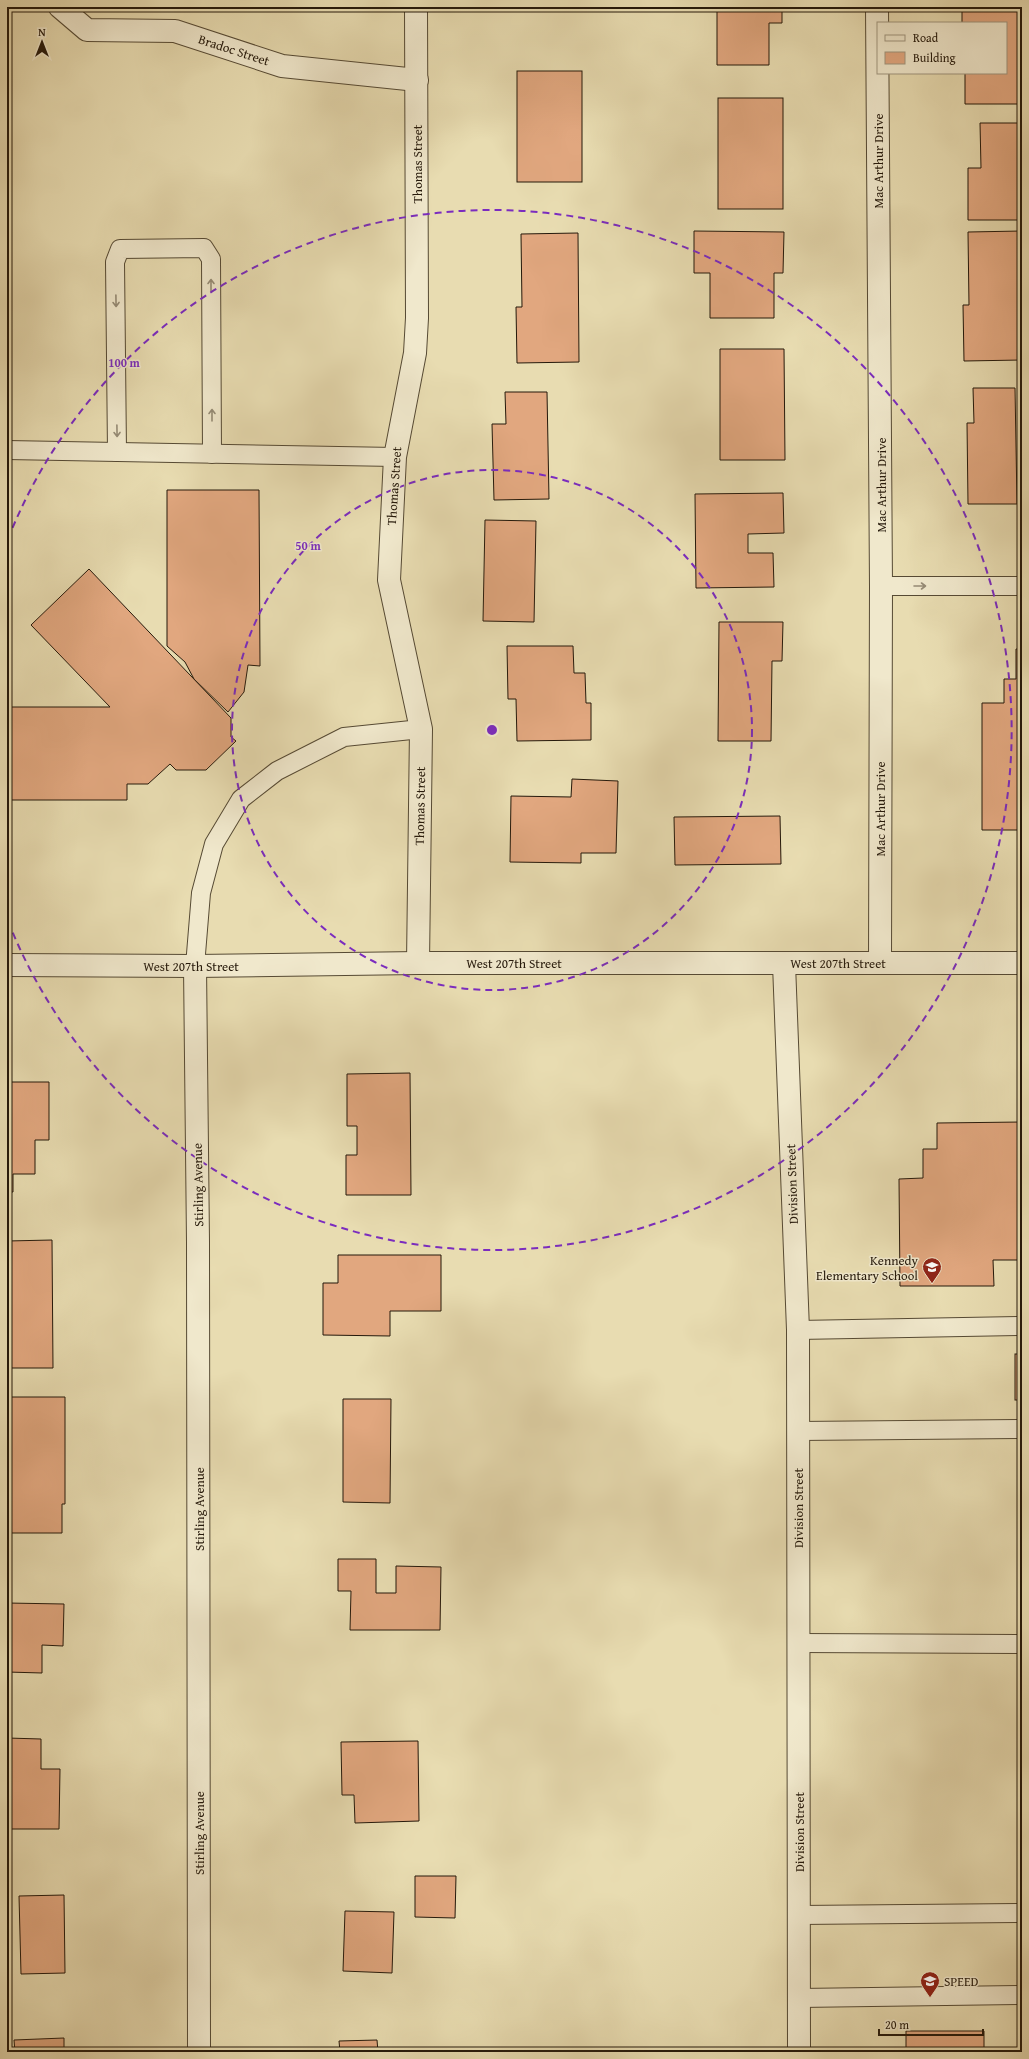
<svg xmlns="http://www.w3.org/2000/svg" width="1029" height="2059" font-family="'Gentium Book Plus',serif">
<rect width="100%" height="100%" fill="#e8dcb1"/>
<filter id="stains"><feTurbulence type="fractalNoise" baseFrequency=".005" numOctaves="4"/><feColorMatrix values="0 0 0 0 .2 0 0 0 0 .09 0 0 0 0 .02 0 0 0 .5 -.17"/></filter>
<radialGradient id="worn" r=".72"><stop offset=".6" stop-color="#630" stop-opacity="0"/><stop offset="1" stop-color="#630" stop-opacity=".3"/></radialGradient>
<g fill="#e1a77f" stroke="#25190b">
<path d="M717 7H782V23H769V65H717Z"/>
<path d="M962 7H1022V104H965V73H1006V23H962Z"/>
<rect x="517" y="71" width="65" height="111"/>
<rect x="718" y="98" width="65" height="111"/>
<path d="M980 123H1022V220H968V168H981Z"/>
<path d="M694 231 784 232 783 273H774V318H710V273H694Z"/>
<path d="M1022 231V360L964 361 963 305H969L968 232Z"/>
<path d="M578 233 579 362 517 363 516 307H522L521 234Z"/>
<path d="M720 349H784L785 460H720Z"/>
<path d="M973 388H1015L1017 504H968L967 423H974Z"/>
<path d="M505 392H547L549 499 494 500 492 424H506Z"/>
<path d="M167 490H259L260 666 248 665 244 692 228 712 194 679 185 662 167 646Z"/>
<path d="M783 493 784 533 748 534V553H773L774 587 696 588 695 494Z"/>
<path d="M485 520 536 521 534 622 483 621Z"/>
<path d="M89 569 231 718V737L236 741 206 770H176L170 764 148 784H127V800H7V707H110L31 625Z"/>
<path d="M719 622H783L782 661H772L771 741H718Z"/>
<path d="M507 646H573L574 673H585L586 703H591V740L517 741 516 699H508Z"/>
<path d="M1016 649H1022V830H982V703H1004V679H1016Z"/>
<path d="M572 779 618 781 616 853H581V863L510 862 511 796 571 797Z"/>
<path d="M780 816 781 864 675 865 674 817Z"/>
<path d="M410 1073 411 1195H346V1155H357V1126H347V1074Z"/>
<path d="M7 1082H49V1140H35V1174H13V1192H7Z"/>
<path d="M1022 1122V1260H993L994 1286H900L899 1179 923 1178V1149H937V1123Z"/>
<path d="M52 1240 53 1368H7V1241Z"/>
<path d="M338 1255H441V1311H390V1336L323 1335V1283H338Z"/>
<rect x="1015" y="1354" width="7" height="46"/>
<path d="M7 1397H65V1504H62V1533H7Z"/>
<path d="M343 1399H391L390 1503 343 1502Z"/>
<path d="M338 1559H376V1593H396V1566L441 1567 440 1630H350L351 1591H338Z"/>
<path d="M7 1603 64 1604 63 1646 42 1645V1673L7 1672Z"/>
<path d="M7 1738 41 1739V1769H60L59 1829H7Z"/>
<path d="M418 1741 419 1821 355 1823 354 1795H342L341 1742Z"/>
<path d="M415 1876H456L455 1918 415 1917Z"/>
<path d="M64 1895 65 1973 21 1974 19 1896Z"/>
<path d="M345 1911 394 1912 392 1973 343 1971Z"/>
<path d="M906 2031H984V2050H1022V2052H906Z"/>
<path d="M64 2038V2052H15L14 2040Z"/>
<path d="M377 2040 378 2052H340L339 2041Z"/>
</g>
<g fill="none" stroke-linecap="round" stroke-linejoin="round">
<defs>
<g id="lane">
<path d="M7 450 395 457"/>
<path d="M117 452 115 262 120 249 204 248 211 259 212 454"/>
<path d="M881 586H1022"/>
<path d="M195 966 201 893 214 844 241 799 277 771 344 737 421 729"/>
<path d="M798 1330 1022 1326"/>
<path d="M798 1431 1022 1429"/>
<path d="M799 1643 1022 1644"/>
<path d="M799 1915 1022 1913"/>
<path d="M799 1998 1022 1995"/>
</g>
<g id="street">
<path d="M60 7 87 30 175 31 282 66 417 80"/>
<path d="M416 7 417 318 415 353 395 457 389 580 421 729 418 963"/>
<path d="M877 7 881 586 880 963"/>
<path d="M784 964 798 1330 799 2052"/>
<path d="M7 965 195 966 418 963H1022"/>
<path d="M195 966 198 1242 199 2052"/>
</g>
</defs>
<use href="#lane" stroke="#564a34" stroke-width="20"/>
<use href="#street" stroke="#564a34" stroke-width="24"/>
<use href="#lane" stroke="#f0e8cc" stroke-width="18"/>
<use href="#street" stroke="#f0e8cc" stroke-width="22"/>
</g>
<defs><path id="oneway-shaft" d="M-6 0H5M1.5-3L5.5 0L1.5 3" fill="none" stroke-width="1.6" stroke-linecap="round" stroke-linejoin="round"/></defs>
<g stroke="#958b75">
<use href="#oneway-shaft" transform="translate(211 285) rotate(-90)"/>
<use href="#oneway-shaft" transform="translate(116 301) rotate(89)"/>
<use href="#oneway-shaft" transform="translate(212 415) rotate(-90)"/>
<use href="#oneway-shaft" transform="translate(117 431) rotate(89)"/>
<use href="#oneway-shaft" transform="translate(920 586)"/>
</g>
<g fill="none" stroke="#7b2cbf" stroke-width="2" stroke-dasharray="7 5">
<circle cx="492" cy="730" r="260"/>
<path d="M8 539A520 520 0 1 1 8 921"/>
</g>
<defs>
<symbol id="school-pin" viewBox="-11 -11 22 30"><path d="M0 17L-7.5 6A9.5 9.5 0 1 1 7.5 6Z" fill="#8f2418" stroke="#f0e8cc"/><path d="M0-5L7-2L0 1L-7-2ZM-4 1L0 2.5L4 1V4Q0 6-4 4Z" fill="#fff"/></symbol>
</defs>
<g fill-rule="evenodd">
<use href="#school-pin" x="921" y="1256" width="22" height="30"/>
<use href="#school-pin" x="919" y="1970" width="22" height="30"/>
</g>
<g text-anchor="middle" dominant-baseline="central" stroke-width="3" stroke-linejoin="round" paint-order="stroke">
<g font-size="13" fill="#25190b" stroke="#f0e8cc">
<text transform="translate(234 50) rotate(18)">Bradoc Street</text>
<text transform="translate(878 161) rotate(-90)">Mac Arthur Drive</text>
<text transform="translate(417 164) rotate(-90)">Thomas Street</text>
<text transform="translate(881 485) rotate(-90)">Mac Arthur Drive</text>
<text transform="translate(394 486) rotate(-86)">Thomas Street</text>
<text transform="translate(420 806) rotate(-89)">Thomas Street</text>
<text transform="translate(880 809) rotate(-90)">Mac Arthur Drive</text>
<text x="514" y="963">West 207th Street</text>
<text x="838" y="963">West 207th Street</text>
<text x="191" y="966">West 207th Street</text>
<text transform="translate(792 1184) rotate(-92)">Division Street</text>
<text transform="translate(198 1185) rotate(-91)">Stirling Avenue</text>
<text transform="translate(798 1508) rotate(-90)">Division Street</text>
<text transform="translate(199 1509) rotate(-90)">Stirling Avenue</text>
<text transform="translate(799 1832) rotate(-90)">Division Street</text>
<text transform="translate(199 1833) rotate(-90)">Stirling Avenue</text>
</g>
<g font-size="13" fill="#25190b" stroke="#f0e8cc" text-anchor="end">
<text x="918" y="1260">Kennedy<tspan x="918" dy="15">Elementary School</tspan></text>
<text x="944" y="1981" text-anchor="start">SPEED</text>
</g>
</g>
<circle cx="492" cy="730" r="6" fill="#7b2cbf" stroke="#f0e8cc" stroke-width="2"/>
<g font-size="12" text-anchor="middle" font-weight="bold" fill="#7b2cbf" stroke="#f0e8cc" stroke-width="3" stroke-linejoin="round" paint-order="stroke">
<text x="124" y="367">100 m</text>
<text x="308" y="550">50 m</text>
</g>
<rect width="1029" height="2059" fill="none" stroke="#e8dcb1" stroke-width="24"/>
<rect x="8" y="8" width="1013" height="2043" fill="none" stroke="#25190b" stroke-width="2"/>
<rect x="12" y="12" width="1005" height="2035" fill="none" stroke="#25190b"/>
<rect x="877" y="22" width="130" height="52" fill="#f0e8cc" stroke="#9f957f"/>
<rect x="885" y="35" width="20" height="6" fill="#f0e8cc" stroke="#9f957f"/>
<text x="913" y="42" font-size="12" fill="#25190b">Road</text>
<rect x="885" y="52" width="20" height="12" fill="#e1a77f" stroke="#9f957f"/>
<text x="913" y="62" font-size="12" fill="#25190b">Building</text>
<g transform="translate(42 42)" stroke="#f0e8cc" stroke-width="3" paint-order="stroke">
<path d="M0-3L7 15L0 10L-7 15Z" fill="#25190b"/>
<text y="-6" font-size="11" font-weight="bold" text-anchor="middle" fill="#25190b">N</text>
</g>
<path d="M879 2029v6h104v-6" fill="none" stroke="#25190b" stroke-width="2"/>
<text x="885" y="2029" font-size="12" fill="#25190b" stroke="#f0e8cc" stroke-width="3" paint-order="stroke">20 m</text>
<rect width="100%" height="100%" filter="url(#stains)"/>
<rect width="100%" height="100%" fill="url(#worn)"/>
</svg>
